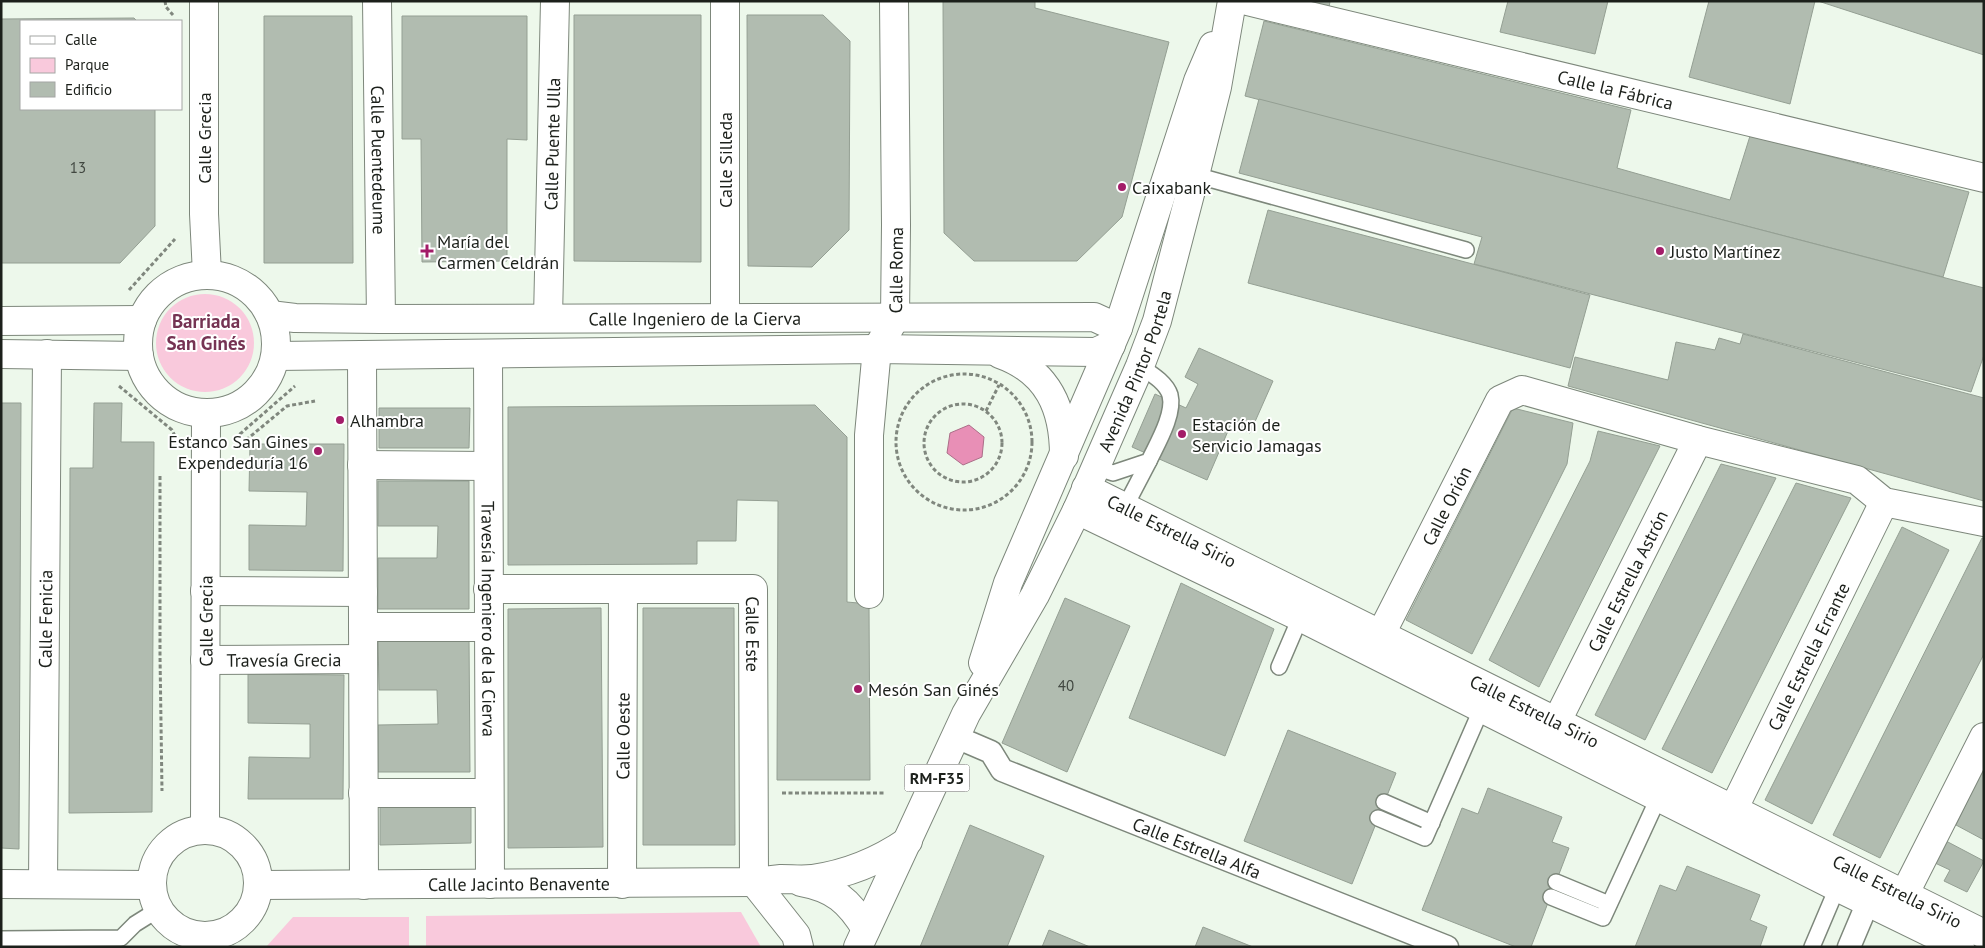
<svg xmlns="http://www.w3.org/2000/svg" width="1985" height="948" font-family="'PT Sans',sans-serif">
<rect width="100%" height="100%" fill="#edf8eb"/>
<g fill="#f9c9dc">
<circle cx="205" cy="343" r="49"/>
<path d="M741 912 761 947H426V916Z"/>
<path d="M293 917H409V947H266Z"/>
</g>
<path fill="#e88fb6" stroke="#ab6e88" d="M969 425 984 437 982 457 963 465 947 453 950 433Z"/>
<g fill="#b1bcb0" stroke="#949f93">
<path d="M943 1H1035V8L1169 42 1122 217 1077 261H974L944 233Z"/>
<path d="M1302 1H1330L1329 8Z"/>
<path d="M1508 1H1608L1595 54 1500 32Z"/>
<path d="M1709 1H1815L1790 104 1689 77Z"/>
<path d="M1818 1H1984V55Z"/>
<path d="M574 15H701V262L574 261Z"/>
<path d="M747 15H823L850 41 849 230 812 267 748 266Z"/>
<path d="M264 16H352L353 263H264Z"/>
<path d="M402 16H527V140L507 139V261L422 262 421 139H402Z"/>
<path d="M134 18 137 21H21V109H155V226L120 263H1V19Z"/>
<path d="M1264 21 1631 110 1617 168 1730 200 1750 136 1969 192 1943 277 1245 96Z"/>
<path d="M1259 99 1984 288V355L1971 392 1474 264 1482 237 1239 173Z"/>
<path d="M1268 210 1590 295 1570 368 1248 283Z"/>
<path d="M1743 334 1984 398V501L1568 386 1575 357 1668 380 1676 342 1715 350 1719 338 1740 344Z"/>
<path d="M1199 348 1273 381 1250 433 1231 424 1207 480 1132 447 1155 394 1186 408 1198 384 1185 377Z"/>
<path d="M1 403H21L19 849 1 848Z"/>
<path d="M94 403H122L121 442H154L152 812 69 813 70 468H93Z"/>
<path d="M815 405 847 437V602L869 604 870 780H777L778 501 737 500 736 541H697V564L508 565V407Z"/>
<path d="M379 408H470L469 448H379Z"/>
<path d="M1513 408 1573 423 1567 464 1472 654 1406 620Z"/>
<path d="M1598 431 1660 446 1539 687 1489 660 1590 461Z"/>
<path d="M250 444H344L343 571 249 570V525L306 526 307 492 249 491Z"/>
<path d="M1721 464 1776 478 1645 740 1595 715Z"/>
<path d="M378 481H469V609H378V558H437L438 526H378Z"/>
<path d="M1796 483 1851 498 1712 773 1662 749Z"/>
<path d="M1902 527 1949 550 1812 824 1765 800Z"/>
<path d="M1982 538 1984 539V654L1880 858 1833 835Z"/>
<path d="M1181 583 1274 629 1225 756 1129 718Z"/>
<path d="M1065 598 1130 626 1067 772 1002 743Z"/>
<path d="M601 608 603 847 508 848V609Z"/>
<path d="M643 608H734L735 845H643Z"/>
<path d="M378 637H469L470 772H378V725L438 724 437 690H379Z"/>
<path d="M248 674 344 675 343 799H248L249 757 310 758V724L248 723Z"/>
<path d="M1288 730 1396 773 1352 884 1244 841Z"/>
<path d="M1984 767V840L1956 825Z"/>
<path d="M1488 788 1562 817 1552 842 1569 848 1531 947H1516L1422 910 1462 808 1478 814Z"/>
<path d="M380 803H471V843L380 845Z"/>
<path d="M970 825 1044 856 1007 947H920Z"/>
<path d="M1946 841 1984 861 1967 892 1944 881 1950 870 1935 863Z"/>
<path d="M1687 866 1760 895 1750 920 1767 927 1760 947H1635L1660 885 1676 891Z"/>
<path d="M1203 927 1253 947H1195Z"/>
<path d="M1049 930 1090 947H1042Z"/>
</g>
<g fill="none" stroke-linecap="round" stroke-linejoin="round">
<defs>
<g id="service">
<path d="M1195 175 1466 250"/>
<path d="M1095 467 1113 473 1149 461C1157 444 1175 414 1170 395 1166 382 1150 373 1140 366"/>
<path d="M1125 507 1149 461"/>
<path d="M1279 667 1303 611"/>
<path d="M1384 802 1432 823"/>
<path d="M1378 818 1425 838 1484 703"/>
<path d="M1556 882 1609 904"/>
<path d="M1551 897 1603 918 1661 792"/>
<path d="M1 939 121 938 135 924 159 909"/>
<path d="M1812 947 1840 881"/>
</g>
<g id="pedestrian">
<path id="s1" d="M956 737 991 752 1002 770 1447 947"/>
<path d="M1849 947 1868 902"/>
</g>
<g id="minor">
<path id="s2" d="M377 1 381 319"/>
<path d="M725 1V318"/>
<path id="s3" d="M1247 1 1984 178"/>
<path id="s4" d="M548 318 555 1"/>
<path id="s5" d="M488 354 490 884"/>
<path d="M362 355 364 885"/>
<path d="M362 465 488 466"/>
<path id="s6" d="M1086 488 1984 934"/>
<path d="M1077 510 1300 617 1837 887 1960 947"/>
<path id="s7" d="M488 589H753L754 882"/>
<path d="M205 591 363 592"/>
<path id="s8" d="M869 594V435L875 370 877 349 895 318 896 225 894 1"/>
<path d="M363 627H488"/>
<path id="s9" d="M1381 634 1500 400 1522 390 1698 440 1857 480 1884 502 1984 522"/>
<path id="s10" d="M205 660 363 659"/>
<path id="s11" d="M1556 723 1698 440"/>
<path d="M363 793H489"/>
<path id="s12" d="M1733 810 1884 502"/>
<path d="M754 882 796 935 799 947"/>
<path d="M801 882C834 888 849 901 866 929"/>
<path d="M1 884 152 885"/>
<path id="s13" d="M43 884 47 354"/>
<path id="s14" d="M622 884 623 589"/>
<path id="s15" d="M258 885 754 882C763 881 772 880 781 879 792 879 802 880 812 879 848 874 879 861 908 841"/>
<path d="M1904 895 1984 737"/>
</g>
<g id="tertiary">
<path d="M204 1V214L207 274"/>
<circle cx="207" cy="344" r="69"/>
<path id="s16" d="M270 315 295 318 381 319 1094 317 1118 328"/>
<path d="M1 321 142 320"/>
<path d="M1 354 139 356"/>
<path d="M1000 354C1048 371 1064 408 1064 456"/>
<path d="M276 356 877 349 1096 352 1111 345"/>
<circle cx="205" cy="883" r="53"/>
<path id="s17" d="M205 830 206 413"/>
</g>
<g id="primary">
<path d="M983 663 1008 583 1118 328 1198 81 1213 46"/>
<path id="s18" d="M858 947 966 714 1035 595 1077 510 1140 366 1157 321 1195 175 1217 87 1232 1"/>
</g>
</defs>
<use href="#service" stroke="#7d877b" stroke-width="18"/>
<use href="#pedestrian" stroke="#7d877b" stroke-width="25"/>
<use href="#minor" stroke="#7d877b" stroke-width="30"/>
<use href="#tertiary" stroke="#7d877b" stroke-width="30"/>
<use href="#primary" stroke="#7d877b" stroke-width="30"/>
<g stroke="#80877e" stroke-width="3" stroke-dasharray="4 2.5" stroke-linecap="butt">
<path d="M165 1 166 7 173 15"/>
<path d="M129 290 175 239"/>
<circle cx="964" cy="442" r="68"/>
<path d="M119 386 172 430 175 436"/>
<circle cx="963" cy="443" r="39"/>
<path d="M986 411 999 385"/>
<path d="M237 440 240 434 295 386"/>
<path d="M246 440 287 406 315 401"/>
<path d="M160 476V655L162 791"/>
<path d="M782 793H884"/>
</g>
<use href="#service" stroke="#fff" stroke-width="15"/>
<use href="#pedestrian" stroke="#fff" stroke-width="22"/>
<use href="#minor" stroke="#fff" stroke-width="28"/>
<use href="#tertiary" stroke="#fff" stroke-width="28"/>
<use href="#primary" stroke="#fff" stroke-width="28"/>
</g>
<g fill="#a31c68" stroke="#fff" stroke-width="2">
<circle cx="1122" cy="187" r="5"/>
<path d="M424.5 243.5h5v5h5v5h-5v5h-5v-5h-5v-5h5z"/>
<circle cx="1660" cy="251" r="5"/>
<circle cx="340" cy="420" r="5"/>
<circle cx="1182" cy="434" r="5"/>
<circle cx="318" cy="451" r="5"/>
<circle cx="858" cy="689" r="5"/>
</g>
<g text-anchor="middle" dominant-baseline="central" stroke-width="4" stroke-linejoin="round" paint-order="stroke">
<g font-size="15" fill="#414740">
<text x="78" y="167">13</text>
<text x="1066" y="685">40</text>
</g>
<rect fill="#fff" stroke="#60635f" stroke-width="1" x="904.5" y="764.5" width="65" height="27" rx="4"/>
<g font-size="16" font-weight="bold" fill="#1c201b">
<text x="937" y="778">RM-F35</text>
</g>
<g font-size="18" fill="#1c201b" stroke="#fff">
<text stroke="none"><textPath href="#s3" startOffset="379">Calle la Fábrica</textPath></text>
<text transform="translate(204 138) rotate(-90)">Calle Grecia</text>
<text stroke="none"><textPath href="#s4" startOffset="174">Calle Puente Ulla</textPath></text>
<text stroke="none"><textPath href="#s2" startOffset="159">Calle Puentedeume</textPath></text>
<text transform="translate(725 160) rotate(-90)">Calle Silleda</text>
<text stroke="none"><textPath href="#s8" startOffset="329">Calle Roma</textPath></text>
<text stroke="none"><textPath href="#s16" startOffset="425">Calle Ingeniero de la Cierva</textPath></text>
<text stroke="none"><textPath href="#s18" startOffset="640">Avenida Pintor Portela</textPath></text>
<text stroke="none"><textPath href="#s9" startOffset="144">Calle Orión</textPath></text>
<text stroke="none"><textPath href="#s6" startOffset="96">Calle Estrella Sirio</textPath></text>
<text stroke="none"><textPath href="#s11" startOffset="159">Calle Estrella Astrón</textPath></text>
<text stroke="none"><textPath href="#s13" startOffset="265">Calle Fenicia</textPath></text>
<text stroke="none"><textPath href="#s5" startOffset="265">Travesía Ingeniero de la Cierva</textPath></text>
<text stroke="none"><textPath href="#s17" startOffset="209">Calle Grecia</textPath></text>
<text stroke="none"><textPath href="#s7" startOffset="310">Calle Este</textPath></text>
<text stroke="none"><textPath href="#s12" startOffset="171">Calle Estrella Errante</textPath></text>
<text stroke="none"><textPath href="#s10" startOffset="79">Travesía Grecia</textPath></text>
<text stroke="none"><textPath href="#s6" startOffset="501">Calle Estrella Sirio</textPath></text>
<text stroke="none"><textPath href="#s14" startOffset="148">Calle Oeste</textPath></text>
<text stroke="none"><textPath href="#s1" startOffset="269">Calle Estrella Alfa</textPath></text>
<text stroke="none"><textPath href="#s15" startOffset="261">Calle Jacinto Benavente</textPath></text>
<text stroke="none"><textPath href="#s6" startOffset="906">Calle Estrella Sirio</textPath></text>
</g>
<g font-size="18" fill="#1c201b" stroke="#fff" text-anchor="start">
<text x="1132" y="187">Caixabank</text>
<text x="437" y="241">María del<tspan x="437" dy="21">Carmen Celdrán</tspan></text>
<text x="1670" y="251">Justo Martínez</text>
<text x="350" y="420">Alhambra</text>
<text x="1192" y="424">Estación de<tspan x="1192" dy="21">Servicio Jamagas</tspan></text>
<text x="308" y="441" text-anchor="end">Estanco San Gines<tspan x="308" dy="21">Expendeduría 16</tspan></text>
<text x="868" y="689">Mesón San Ginés</text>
</g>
<g font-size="19" font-weight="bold" fill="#753353" stroke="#fff">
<text x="206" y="321">Barriada<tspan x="206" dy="22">San Ginés</tspan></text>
</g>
</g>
<rect width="1985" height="948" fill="none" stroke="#1c201b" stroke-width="5"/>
<rect x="20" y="20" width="162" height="90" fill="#ffffff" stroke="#a4a6a4"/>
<rect x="30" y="36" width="25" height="8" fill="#ffffff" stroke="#a4a6a4"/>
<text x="65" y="45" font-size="15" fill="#1c201b">Calle</text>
<rect x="30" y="58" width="25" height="15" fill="#f9c9dc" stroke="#a4a6a4"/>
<text x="65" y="70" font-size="15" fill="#1c201b">Parque</text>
<rect x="30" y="82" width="25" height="15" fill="#b1bcb0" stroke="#a4a6a4"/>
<text x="65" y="95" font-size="15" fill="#1c201b">Edificio</text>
</svg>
